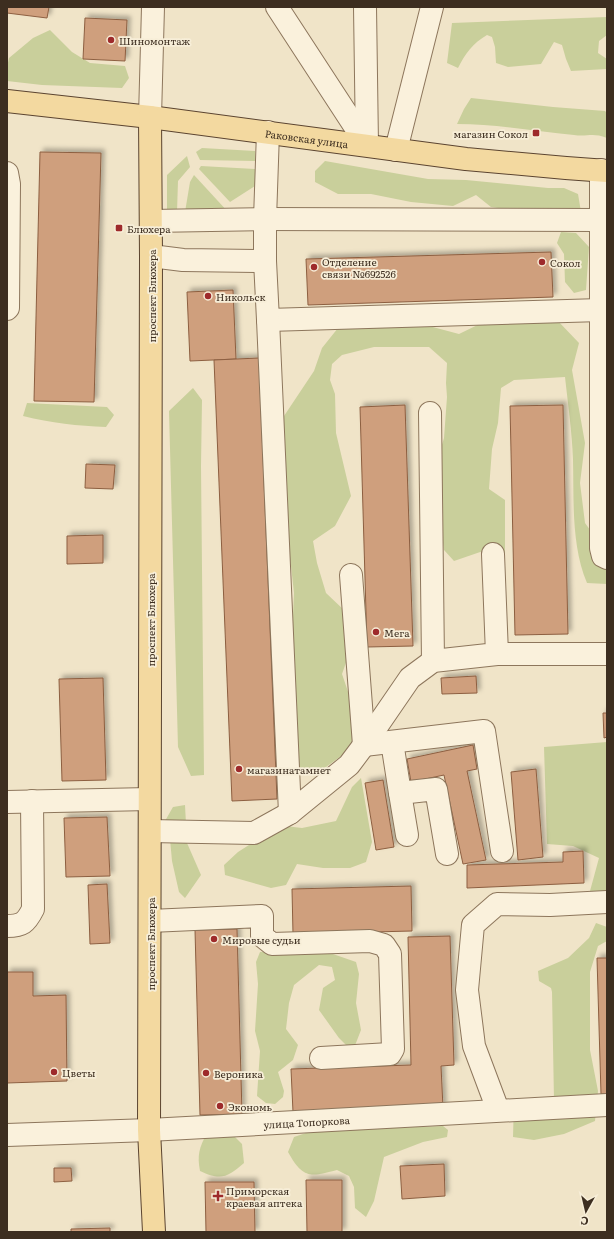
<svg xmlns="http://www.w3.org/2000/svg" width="614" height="1239" font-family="Literata,serif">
<defs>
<filter id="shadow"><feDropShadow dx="3.5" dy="-3.5" stdDeviation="2" flood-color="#0004"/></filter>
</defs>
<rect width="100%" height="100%" fill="#f0e4c8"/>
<g fill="#c9cf9b">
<path d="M607 17V35L599 41 598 53 607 59V69L571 71 566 59 562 45 554 42 541 64 508 67 496 63 495 47 492 37 487 35C473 43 465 54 458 68L447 63 452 23Z"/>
<path d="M50 30 72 52 90 63 125 66 129 78 122 88 42 85 7 81V67L9 58 33 38Z"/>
<path d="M471 98 553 107 605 111 607 113V138C592 132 588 137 574 135 535 131 496 124 457 124L464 109Z"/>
<path d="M202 148 255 151V161L200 160 196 152Z"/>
<path d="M187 156 190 167 178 181 177 212H167V175Z"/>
<path d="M325 161 428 179 466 180 548 188H564L578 194 581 212 555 216 491 207 476 195 453 206 411 202 371 194H338L315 182V171Z"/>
<path d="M201 166 255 169V186L230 202 199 169Z"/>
<path d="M194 175 229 213 185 212 190 182Z"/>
<path d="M561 232 576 233 589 247 586 290 574 293 565 282 564 254 557 243Z"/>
<path d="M492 318 557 320 579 343 572 370 585 443 580 483 585 523 607 553V584L587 583C571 545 574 500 573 459 572 432 568 404 565 377L514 380 501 388 498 423 492 449 489 489 505 500V553L486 550 454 561 444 550 439 515V455L444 438 447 397 446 383 447 363 429 347H374L342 355 332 364 330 380 335 394 336 433 351 496 335 526 313 541 317 563 326 593 345 611 349 654 342 674 359 724 348 751 315 775 294 767 291 661 294 593 291 566 285 533 282 419 314 371 322 348 338 328 414 322 459 334Z"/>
<path d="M193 388 202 400 201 466 204 775 191 776 178 747 169 411Z"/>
<path d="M27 403 107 407 114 415 106 427C78 426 51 423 23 416Z"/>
<path d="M607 742V891L605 892 590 891 599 858 573 846 547 844 544 747Z"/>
<path d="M361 778 372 842 366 862 350 868H323L297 864 286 885 271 888 225 875 224 865 238 852 249 845 285 826 302 828 336 821 352 787Z"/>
<path d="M185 805 187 843 201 875 185 898 179 892 172 861 170 839 165 821 173 807Z"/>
<path d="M596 923 607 927V941L598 946 590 972V1050L598 1091 595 1121 564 1134 534 1140 513 1137 514 1101 554 1100 552 992 551 988 539 981 538 971 568 958 589 938Z"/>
<path d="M272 951 296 955 330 953 356 962 359 974 356 1003 361 1030 354 1048 347 1046 339 1038 319 1010 323 988 335 980 332 967 319 965 294 985 289 1003 286 1029 298 1045 293 1060 278 1072 284 1091 283 1097 275 1104 266 1103 257 1096 260 1051 255 1031 258 984 256 962 260 952Z"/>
<path d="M443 1126 448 1130 447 1137 423 1142 384 1157 374 1201 366 1217 355 1208 354 1187 349 1176 337 1170C310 1177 303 1179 288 1152L294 1137 312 1131Z"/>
<path d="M230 1132 242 1144 244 1163C228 1177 221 1181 200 1171 197 1155 199 1148 207 1133Z"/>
</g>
<g fill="#cf9f7d" stroke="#8d5f41" filter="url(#shadow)">
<path d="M7 7H49L47 18 7 13Z"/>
<path d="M85 18 127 20 125 61 83 59Z"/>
<path d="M40 152 101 153 94 402 34 401Z"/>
<path d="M551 252 553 297 308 305 306 259Z"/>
<path d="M233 290 236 359 190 361 187 292Z"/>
<path d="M259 358 277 799 232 801 214 360Z"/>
<path d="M405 405 413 646 367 647 360 407Z"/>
<path d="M563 405 568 634 515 635 510 406Z"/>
<path d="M86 464 115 465 113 489 85 488Z"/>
<path d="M103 535V563L67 564V536Z"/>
<path d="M476 676 477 693 442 694 441 678Z"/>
<path d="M103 678 106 780 62 781 59 679Z"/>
<path d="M603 713H607V737L604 738Z"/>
<path d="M473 745 477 769 467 771 486 860 463 864 444 775 411 782 407 759Z"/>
<path d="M536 769 543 857 518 860 511 772Z"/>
<path d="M383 780 394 847 376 850 365 783Z"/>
<path d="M107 817 110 876 66 877 64 818Z"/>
<path d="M583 851 584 883 467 888V865L563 862V852Z"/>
<path d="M107 884 110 943 90 944 88 885Z"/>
<path d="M411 886 412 931 293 934 292 889Z"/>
<path d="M237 929 242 1114 200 1115 195 930Z"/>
<path d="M450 936 454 1065 441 1066 443 1108 293 1112 291 1069 411 1065 408 937Z"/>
<path d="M597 958H607V1094H601Z"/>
<path d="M7 972H33V996L66 995 67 1081 7 1083Z"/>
<path d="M444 1164 445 1196 402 1199 400 1166Z"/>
<path d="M54 1168H71L72 1181 54 1182Z"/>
<path d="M306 1180H342V1232H307Z"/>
<path d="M205 1182H254L255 1232H206Z"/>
<path d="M110 1228V1232H71V1229Z"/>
</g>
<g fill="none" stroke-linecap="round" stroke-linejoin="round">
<defs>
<g id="minor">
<path d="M277 7 367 145"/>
<path d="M365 7 367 145"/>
<path d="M150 117 153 7"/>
<path d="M268 132 265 219V261L268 320 601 310"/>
<path d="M396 150 432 7"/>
<path d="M601 170V548L603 556 607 558"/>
<path d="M7 173 9 184 8 308 7 309"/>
<path d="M151 221 265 219 601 220"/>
<path d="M151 256 183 260 265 261"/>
<path d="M268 320 290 813"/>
<path d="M430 413 433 661"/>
<path d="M351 575 364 745 484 731 502 851"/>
<path d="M497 654H607"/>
<path d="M392 742 400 793 436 789 447 854"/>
<path d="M400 793 407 835"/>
<path d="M7 802 149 799"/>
<path d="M150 831 254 833 290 813 349 765 364 745 410 678 433 661 497 654 493 554"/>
<path d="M150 921 262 916V936L272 944 370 941 384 945 390 954 393 1049 390 1054 321 1058"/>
<path d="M7 926C22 926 26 923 33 909L32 801"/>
<path d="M498 1110 474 1046 467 990 473 925 497 904 550 905 607 902"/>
<path id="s1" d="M7 1135 149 1130 607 1105"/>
</g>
<g id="major">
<path id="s2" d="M7 101 150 117 466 159 566 168 607 171"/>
<path d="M150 117 151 256 149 1130 154 1232"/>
</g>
</defs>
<use href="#minor" stroke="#8d765c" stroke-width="24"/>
<use href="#major" stroke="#5b4430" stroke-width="24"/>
<use href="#minor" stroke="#faf1dc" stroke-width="22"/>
<use href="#major" stroke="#f3d9a0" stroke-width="22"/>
</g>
<g fill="#9e2a2b" stroke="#f7eed8" stroke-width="1.5">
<circle cx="111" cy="40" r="4"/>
<rect x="532" y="129" width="8" height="8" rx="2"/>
<rect x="115" y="224" width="8" height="8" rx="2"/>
<circle cx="542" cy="262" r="4"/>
<circle cx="314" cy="267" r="4"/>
<circle cx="208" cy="296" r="4"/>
<circle cx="376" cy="632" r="4"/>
<circle cx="239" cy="769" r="4"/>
<circle cx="214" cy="939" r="4"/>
<circle cx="54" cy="1072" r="4"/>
<circle cx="206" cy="1073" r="4"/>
<circle cx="220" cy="1106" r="4"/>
<path d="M216 1190h4v4h4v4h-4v4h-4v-4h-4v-4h4z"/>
</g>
<g text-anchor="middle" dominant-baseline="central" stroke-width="3.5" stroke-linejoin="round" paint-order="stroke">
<g font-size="10" fill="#3d2e20" stroke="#f7eed8" text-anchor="start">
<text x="119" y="40">Шиномонтаж</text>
<text x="528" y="133" text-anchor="end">магазин Сокол</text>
<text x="127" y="228">Блюхера</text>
<text x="322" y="261">Отделение<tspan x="322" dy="12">связи №692526</tspan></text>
<text x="550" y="262">Сокол</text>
<text x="216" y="296">Никольск</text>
<text x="384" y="632">Мега</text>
<text x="247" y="769">магазинатамнет</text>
<text x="222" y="939">Мировые судьи</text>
<text x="62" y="1072">Цветы</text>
<text x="214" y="1073">Вероника</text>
<text x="228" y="1106">Экономь</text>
<text x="226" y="1190">Приморская<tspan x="226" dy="12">краевая аптека</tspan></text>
</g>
<g font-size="10" fill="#3d2e20" stroke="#f7eed8">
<text stroke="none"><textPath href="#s2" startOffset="302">Раковская улица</textPath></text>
<text transform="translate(151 296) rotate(-90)">проспект Блюхера</text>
<text transform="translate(150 620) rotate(-90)">проспект Блюхера</text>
<text transform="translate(150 944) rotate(-90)">проспект Блюхера</text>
<text stroke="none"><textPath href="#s1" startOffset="300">улица Топоркова</textPath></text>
</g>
</g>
<rect width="614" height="1239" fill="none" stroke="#3d2e20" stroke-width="16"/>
<g transform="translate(586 1211) rotate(188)" stroke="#f7eed8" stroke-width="3" paint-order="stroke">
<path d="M0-3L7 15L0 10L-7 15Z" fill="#3d2e20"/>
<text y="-6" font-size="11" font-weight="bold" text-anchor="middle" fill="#3d2e20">С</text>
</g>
</svg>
